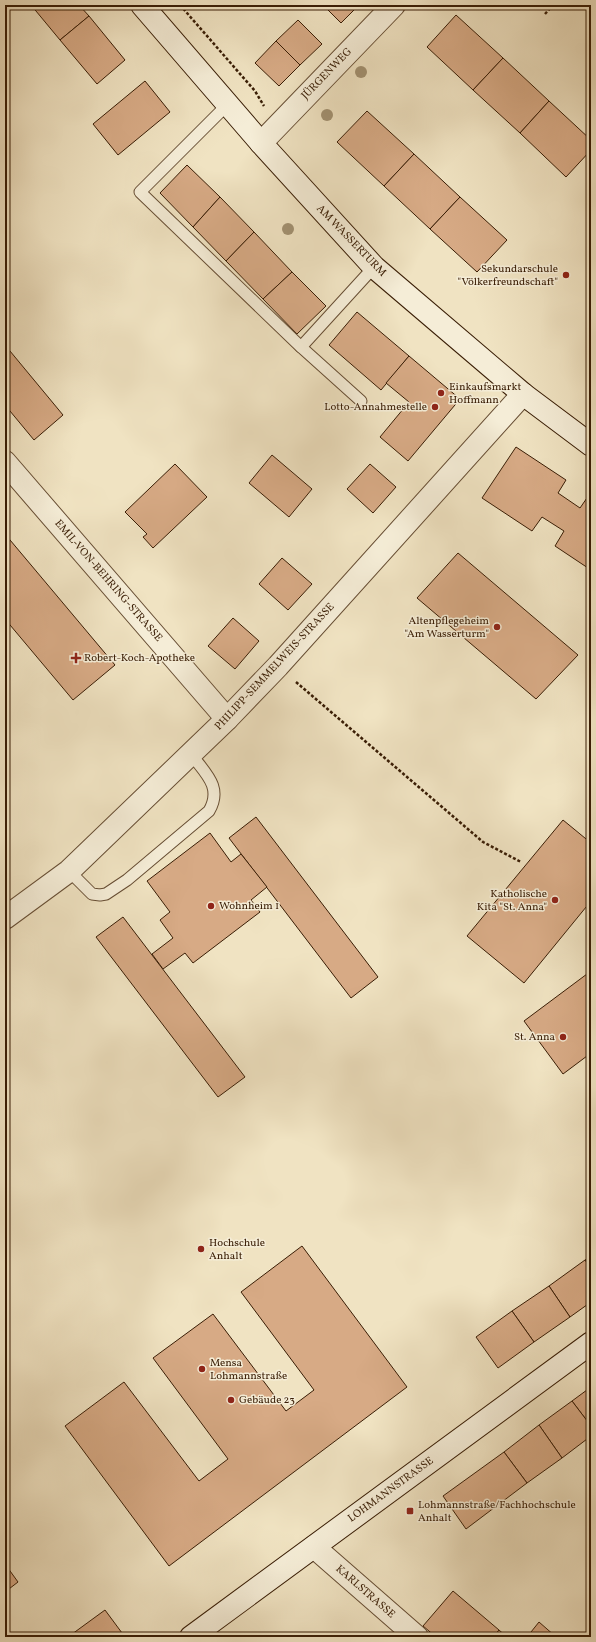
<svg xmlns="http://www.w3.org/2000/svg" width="596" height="1642" font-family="Vollkorn,serif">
<rect width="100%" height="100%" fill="#f0e3c2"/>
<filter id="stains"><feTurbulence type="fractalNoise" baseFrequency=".005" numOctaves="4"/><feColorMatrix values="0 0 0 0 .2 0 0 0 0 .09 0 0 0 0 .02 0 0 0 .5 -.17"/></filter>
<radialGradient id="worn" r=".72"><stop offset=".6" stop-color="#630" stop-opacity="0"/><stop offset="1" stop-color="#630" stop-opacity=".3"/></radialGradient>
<g fill="#d7aa85" stroke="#391d05">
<path d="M31 5H79L89 16 60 40Z"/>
<path d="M323 5H359L341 23Z"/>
<path d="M456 15 503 58 473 90 427 47Z"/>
<path d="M89 16 125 60 97 84 60 40Z"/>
<path d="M298 20 322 44 300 65 276 41Z"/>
<path d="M276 41 300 65 279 86 255 63Z"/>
<path d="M503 58 549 101 520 133 473 90Z"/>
<path d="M145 81 170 112 118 155 93 124Z"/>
<path d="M549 101 591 140V150L566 177 520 133Z"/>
<path d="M367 111 414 154 384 186 337 142Z"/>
<path d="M414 154 460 197 430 229 384 186Z"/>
<path d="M187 165 220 197 193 227 160 193Z"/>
<path d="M220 197 254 232 226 261 193 227Z"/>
<path d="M460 197 507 240 477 272 430 229Z"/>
<path d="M254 232 292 272 263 299 226 261Z"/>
<path d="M292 272 326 306 297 334 263 299Z"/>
<path d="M357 312 409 356 381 390 329 345Z"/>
<path d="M5 345 63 415 34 440 5 405Z"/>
<path d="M409 356 460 399 408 461 380 437 409 402 386 383Z"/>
<path d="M516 447 566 480 558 493 580 508 589 495 591 496V570L555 546 564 531 542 517 532 531 482 498Z"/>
<path d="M272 455 312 489 289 517 249 483Z"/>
<path d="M175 464 207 497 153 548 143 537 147 534 125 512Z"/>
<path d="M370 464 396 487 373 513 347 489Z"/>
<path d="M5 534 115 665 73 700 5 619Z"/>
<path d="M458 553 578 655 536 699 417 598Z"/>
<path d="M282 558 312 584 288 610 259 584Z"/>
<path d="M233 618 259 641 235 669 208 646Z"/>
<path d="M256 817 378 977 351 998 229 838Z"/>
<path d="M563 820 591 843V901L524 983 467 936Z"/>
<path d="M210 833 231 862 241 854 267 887 251 900 260 912 193 963 185 953 163 969 152 954 173 938 160 920 170 912 147 881Z"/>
<path d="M123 917 245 1077 218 1097 96 937Z"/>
<path d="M591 971V1053L563 1074 524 1021Z"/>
<path d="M302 1246 407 1387 169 1566 65 1426 124 1382 199 1481 228 1459 153 1358 213 1314 286 1411 314 1390 241 1292Z"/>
<path d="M591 1256V1269L585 1260Z"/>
<path d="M585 1260 591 1269V1302L570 1317 549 1286Z"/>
<path d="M549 1286 570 1317 534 1342 512 1311Z"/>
<path d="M512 1311 534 1342 498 1368 476 1337Z"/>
<path d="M591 1387V1426L572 1401Z"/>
<path d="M572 1401 591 1426V1436L562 1458 539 1425Z"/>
<path d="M539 1425 562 1458 527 1483 504 1452Z"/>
<path d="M504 1452 527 1483 466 1529 443 1496Z"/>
<path d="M5 1564 18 1582 5 1592Z"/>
<path d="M453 1591 499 1630 493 1637H436L423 1626Z"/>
<path d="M105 1610 125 1637H68Z"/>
<path d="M539 1622 555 1636 554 1637H527Z"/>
<path d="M499 1630 507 1637H493Z"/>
</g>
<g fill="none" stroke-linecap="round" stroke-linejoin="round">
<defs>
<g id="lane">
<path d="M227 105 140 192 301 347"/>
<path d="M361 401 301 347 374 267"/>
<path d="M69 871 92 894 100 895 106 894 127 880 209 811C223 787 205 773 191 754"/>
</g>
<g id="street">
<path d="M261 143 394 5"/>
<path d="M5 462 227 719"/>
<path d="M5 918 69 871 227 719 278 666 523 394"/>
<path d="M314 1547 417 1637"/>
</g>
<g id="secondary">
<path d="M142 5 261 143 374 267 523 394 591 445"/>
<path d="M191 1637 591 1343"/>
</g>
</defs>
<use href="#lane" stroke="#674e34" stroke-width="13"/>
<use href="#street" stroke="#674e34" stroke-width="24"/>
<use href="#secondary" stroke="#391d05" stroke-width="24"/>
<g stroke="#391d05" stroke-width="2.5" stroke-dasharray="3 2" stroke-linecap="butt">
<path d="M180 5 255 91 264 106"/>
<path d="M545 14 553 5"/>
<path d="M296 682 483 842 521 862"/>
</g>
<use href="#lane" stroke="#f5edd7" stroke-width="11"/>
<use href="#street" stroke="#f5edd7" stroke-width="22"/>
<use href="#secondary" stroke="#f5edd7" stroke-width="22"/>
</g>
<g fill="#a29171">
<circle cx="361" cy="72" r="6"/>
<circle cx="327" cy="115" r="6"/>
<circle cx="288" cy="229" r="6"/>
</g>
<g fill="#8f2418" stroke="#f5edd7" stroke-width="1.5">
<circle cx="566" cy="275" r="4"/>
<circle cx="441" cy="393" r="4"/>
<circle cx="435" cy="407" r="4"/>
<circle cx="497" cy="627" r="4"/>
<path d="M74 652h4v4h4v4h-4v4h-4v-4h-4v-4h4z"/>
<circle cx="555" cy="900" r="4"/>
<circle cx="211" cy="906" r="4"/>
<circle cx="563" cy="1037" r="4"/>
<circle cx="201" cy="1249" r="4"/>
<circle cx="202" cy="1369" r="4"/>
<circle cx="231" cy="1400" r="4"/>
<rect x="406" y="1507" width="8" height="8" rx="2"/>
</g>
<g text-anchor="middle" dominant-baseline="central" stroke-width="3" stroke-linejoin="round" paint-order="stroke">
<g font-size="11" fill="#391d05" stroke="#f5edd7">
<text transform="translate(327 74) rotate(-46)">JÜRGENWEG</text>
<text transform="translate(351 241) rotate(46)">AM WASSERTURM</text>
<text transform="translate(108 581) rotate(49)">EMIL-VON-BEHRING-STRASSE</text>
<text transform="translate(275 667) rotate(-47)">PHILIPP-SEMMELWEIS-STRASSE</text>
<text transform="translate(391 1490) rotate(-36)">LOHMANNSTRASSE</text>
<text transform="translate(365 1592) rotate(41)">KARLSTRASSE</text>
</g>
<g font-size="11" fill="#391d05" stroke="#f5edd7" text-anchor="start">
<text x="558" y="269" text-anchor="end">Sekundarschule<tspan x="558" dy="13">"Völkerfreundschaft"</tspan></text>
<text x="449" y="387">Einkaufsmarkt<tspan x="449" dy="13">Hoffmann</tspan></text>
<text x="427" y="407" text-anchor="end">Lotto-Annahmestelle</text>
<text x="489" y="621" text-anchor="end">Altenpflegeheim<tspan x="489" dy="13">"Am Wasserturm"</tspan></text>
<text x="84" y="658">Robert-Koch-Apotheke</text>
<text x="547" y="894" text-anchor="end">Katholische<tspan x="547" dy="13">Kita "St. Anna"</tspan></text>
<text x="219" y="906">Wohnheim 1</text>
<text x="555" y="1037" text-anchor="end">St. Anna</text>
<text x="209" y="1243">Hochschule<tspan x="209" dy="13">Anhalt</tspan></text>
<text x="210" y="1363">Mensa<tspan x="210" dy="13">Lohmannstraße</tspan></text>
<text x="239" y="1400">Gebäude 23</text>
<text x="418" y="1505">Lohmannstraße/Fachhochschule<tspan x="418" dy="13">Anhalt</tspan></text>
</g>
</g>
<rect width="596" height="1642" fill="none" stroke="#f0e3c2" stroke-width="20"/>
<rect x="6" y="6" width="584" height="1630" fill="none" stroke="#391d05" stroke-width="2"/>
<rect x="10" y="10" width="576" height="1622" fill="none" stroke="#391d05"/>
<rect width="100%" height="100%" filter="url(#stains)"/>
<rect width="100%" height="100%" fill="url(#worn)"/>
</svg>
